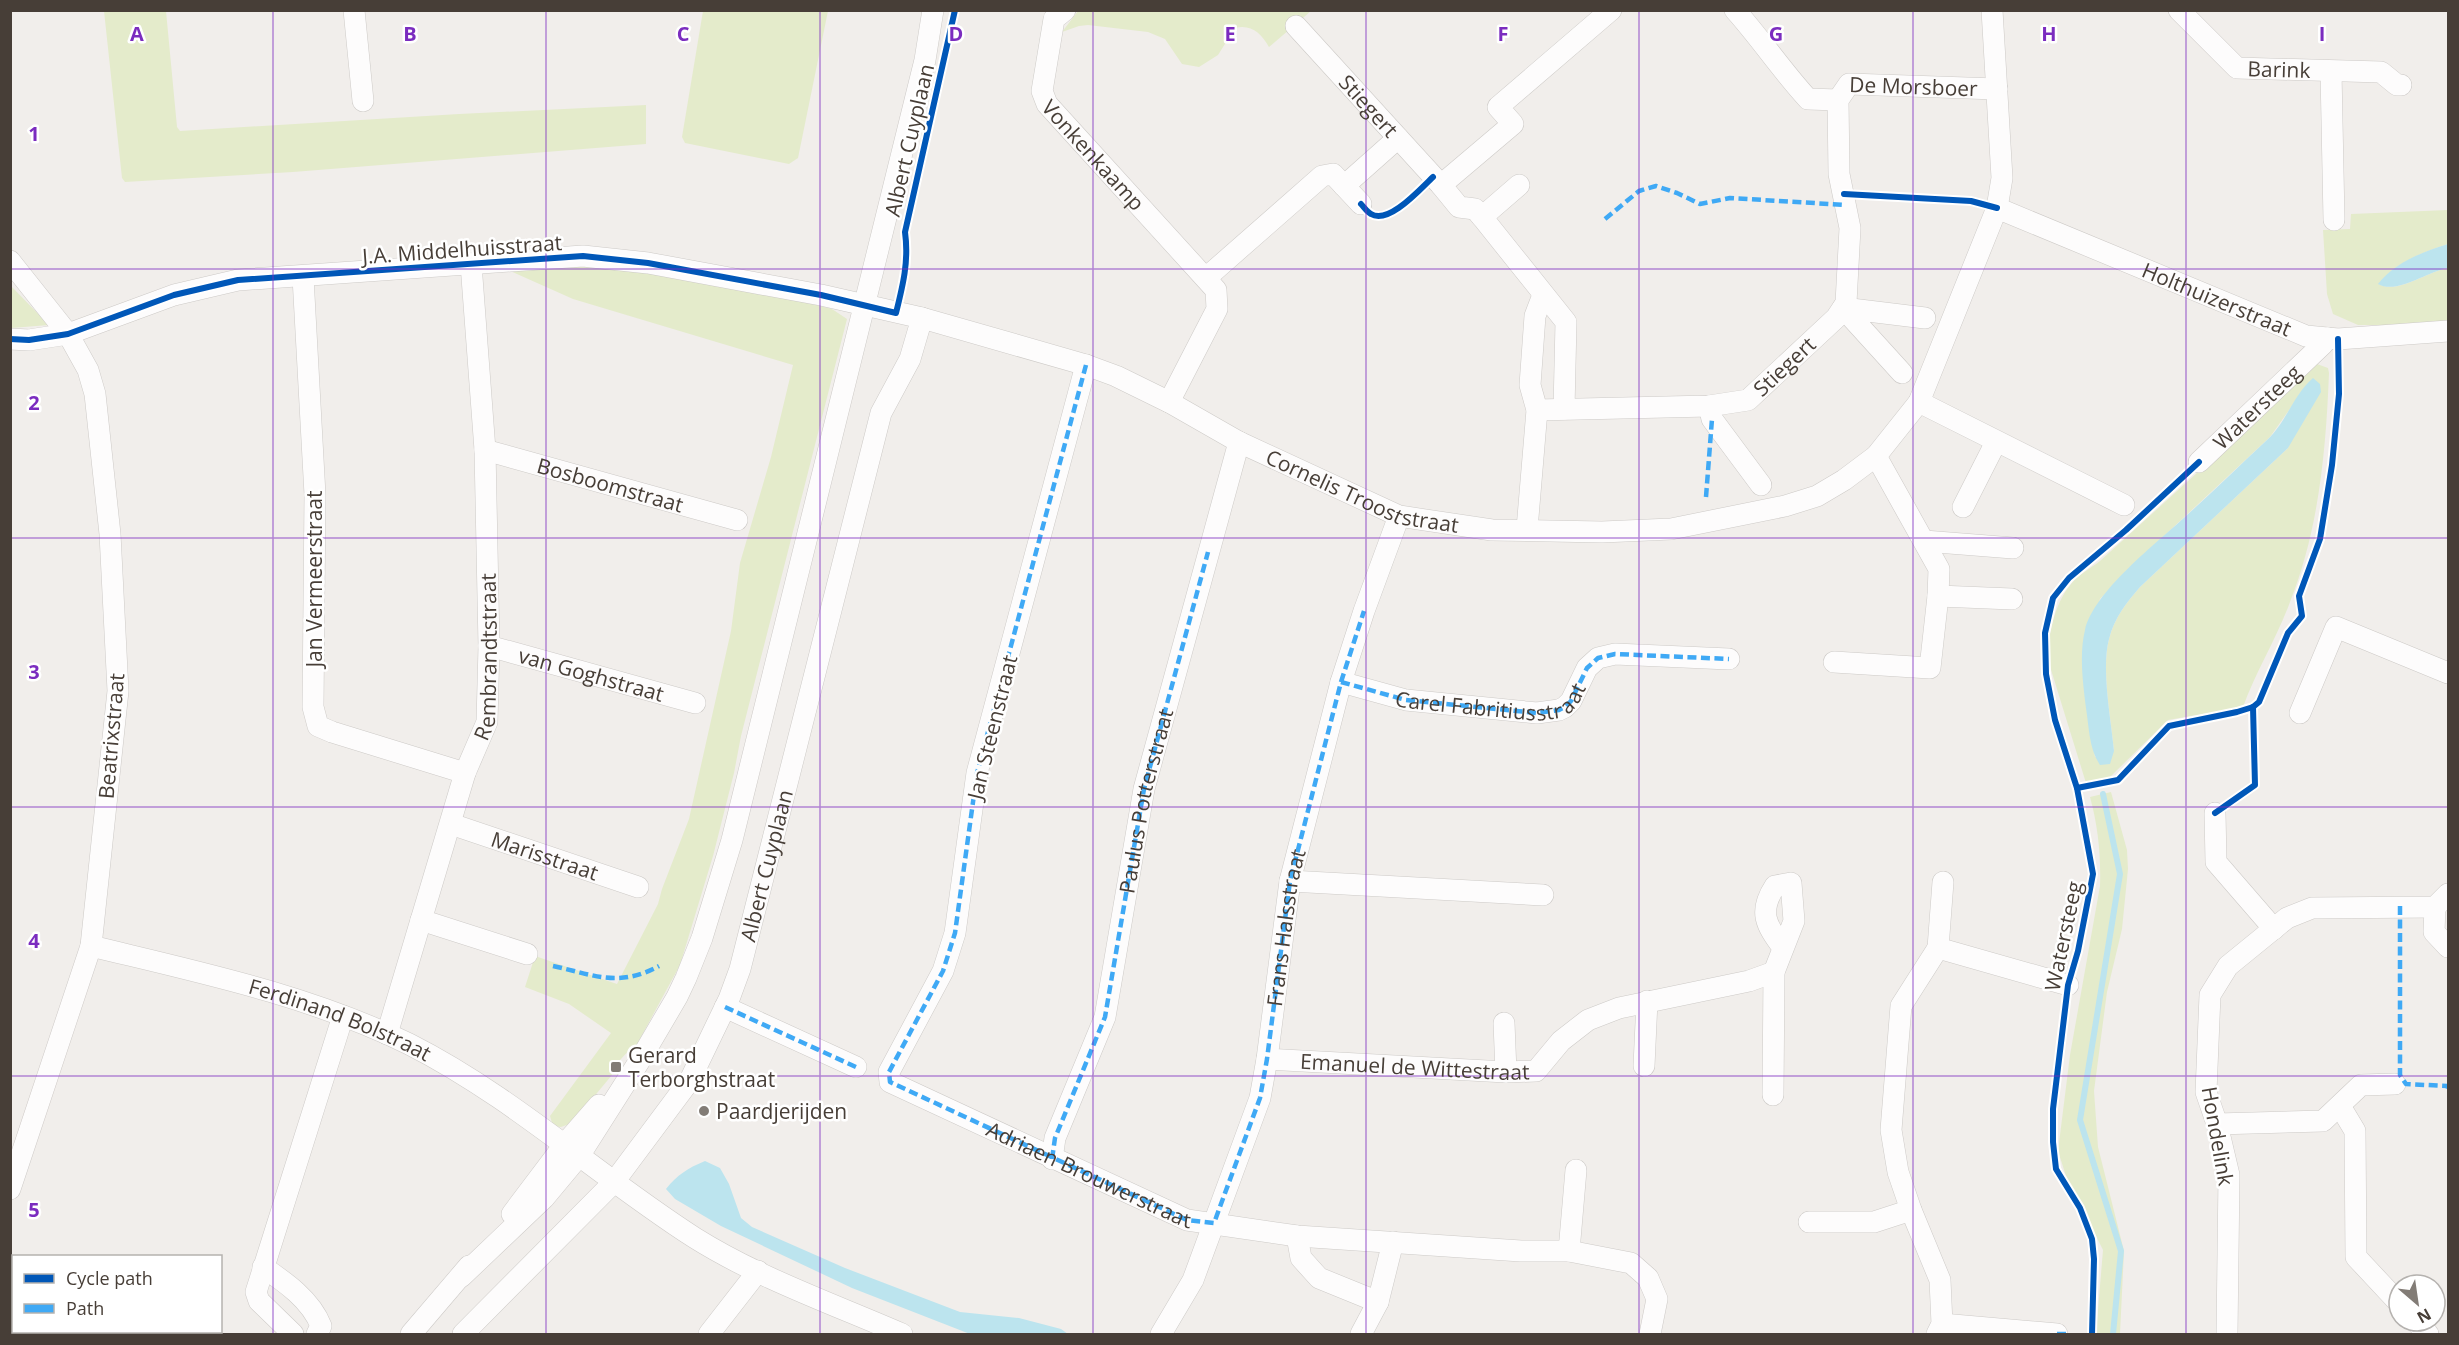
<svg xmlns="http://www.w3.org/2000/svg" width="2459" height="1345" font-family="'Open Sans',sans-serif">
<rect width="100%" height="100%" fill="#f1eeeb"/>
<g fill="#e4ebcb" fill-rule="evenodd">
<path d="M104 11H166L177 127 180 131 459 114 646 105V144L293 172 125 182 122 178Z"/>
<path d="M703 11H828L798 158 789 164 685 143 682 137Z"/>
<path d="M1078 11H1311L1269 47C1261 33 1251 24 1235 28L1218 55 1199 67 1182 64 1165 39 1148 32 1088 25 1079 26 1062 32Z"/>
<path d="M2448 210V244C2425 251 2393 264 2379 284 2397 295 2428 271 2448 268V325H2358L2333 314 2327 294 2323 230 2350 229 2351 214Z"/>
<path d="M602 265 804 302 832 309 847 319 741 736 734 773 713 856 680 965 635 1048 632 1047 610 1071 612 1075 572 1123 561 1127 553 1126 550 1116 611 1033 569 1004 525 987 535 956 617 984 658 904 662 889 689 819 731 631 740 563 771 457 793 365 573 299 506 269Z"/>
<path d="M10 285 49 325 11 328Z"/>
<path d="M2317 364 2328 368 2329 373C2326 450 2319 529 2290 602 2277 638 2256 671 2243 707L2168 720 2109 778 2086 783 2048 660C2048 636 2054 604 2071 584 2078 575 2091 568 2100 561ZM2309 382 2288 448 2140 587C2127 602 2114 618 2109 639 2101 669 2111 719 2114 751L2095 757 2084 688 2083 652 2100 599 2134 564 2270 437Z"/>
<path d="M2111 792 2127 850 2128 869 2122 929 2107 992 2094 1091 2098 1147 2124 1251 2120 1334H2096L2103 1250 2066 1176 2058 1151 2070 1055 2100 886C2101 855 2098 826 2090 797Z"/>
</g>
<g fill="#bce4ee">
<path d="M2448 244V268C2428 271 2397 295 2378 284 2394 263 2424 251 2448 244Z"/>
<path d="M2313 378 2320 384 2321 392 2288 448 2140 587C2127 602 2114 618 2109 639 2101 669 2111 719 2114 751L2110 764 2100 765C2089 749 2089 727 2086 708 2083 684 2079 654 2085 630 2094 591 2157 543 2187 515 2214 491 2240 465 2267 440 2286 423 2293 395 2313 378Z"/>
<path d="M705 1161 720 1168 729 1184 741 1218 752 1227 845 1268 960 1312 1019 1318 1061 1329 1068 1334H970L852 1288 721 1226 675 1199 666 1189C677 1175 688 1168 705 1161Z"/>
</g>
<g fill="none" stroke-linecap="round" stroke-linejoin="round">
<path stroke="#bce4ee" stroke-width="6" d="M2103 794 2120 874 2080 1120 2121 1251 2113 1334"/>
<defs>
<g id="minor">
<path d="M354 10 363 101"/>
<path id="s1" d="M1065 10 1054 19 1042 91 1047 104 1216 290 1217 309 1169 402"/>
<path d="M1735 10C1761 39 1782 71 1808 99L1838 100"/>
<path id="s2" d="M2179 10 2237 68 2381 72 2397 85H2401"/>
<path id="s3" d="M1296 26 1441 185"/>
<path d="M2331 72 2334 220"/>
<path d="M1519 185 1482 217 1566 322 1564 409"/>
<path d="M1344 186 1398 138"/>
<path id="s4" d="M1997 208 2306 336 2338 339 2448 331"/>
<path d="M1482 217 1475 209 1459 207 1441 185 1513 124 1498 107 1611 10"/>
<path d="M10 261 68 334 88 370 95 394 110 534 118 691 91 946 10 1189"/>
<path d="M303 277 315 495 313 707 318 726 332 732 465 773"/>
<path d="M1207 277 1322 176 1333 174 1361 204"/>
<path id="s5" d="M10 339 29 340 68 334 174 295 238 280 583 256 648 263 821 295 922 318 1086 365 1116 376 1169 402 1239 442 1399 516 1492 530 1602 532 1671 529 1785 506 1817 496 1844 480 1876 456 1919 402 1997 208 2002 178 1992 10"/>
<path d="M1086 365 977 773 955 933 943 971 889 1072 890 1082 1187 1220 1297 1236 1521 1251H1569L1631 1263 1648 1278 1657 1299 1650 1334"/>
<path d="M1902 373 1843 308 1925 318"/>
<path d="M1919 402 2124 505"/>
<path d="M1709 406 1712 419 1761 485"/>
<path id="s6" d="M1537 410 1709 406 1748 400 1836 318 1846 303 1850 228 1839 174 1838 100 1849 84 1997 89"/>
<path id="s7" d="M485 450 737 520"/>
<path id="s8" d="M2199 462 2322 345 2328 338"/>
<path d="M1963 507 1996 442"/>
<path d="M1527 529 1537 410 1530 385 1535 316 1543 295"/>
<path d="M1924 541 2013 548"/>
<path d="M1938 596 2012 599"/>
<path id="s9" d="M489 646 695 703"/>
<path d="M1834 662 1930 668 1938 596 1939 569 1876 456"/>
<path id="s10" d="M1341 682 1406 700 1537 713 1559 710 1565 707 1571 701 1587 668 1598 658 1615 654 1729 659"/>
<path d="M2300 713 2336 627 2448 673"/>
<path d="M2215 813 2216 862 2274 929"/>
<path id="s11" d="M451 824 638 887"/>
<path d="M1290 881 1543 895"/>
<path d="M1943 882 1938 948 2068 985"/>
<path d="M2435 907 2434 932 2448 947"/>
<path d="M421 920 527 954"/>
<path id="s12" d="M91 946C198 972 309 995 409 1044 512 1096 598 1176 695 1238 759 1278 833 1304 902 1334"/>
<path d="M725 1007 856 1067"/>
<path d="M1504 1023 1506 1072"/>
<path id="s13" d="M387 1034 465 773 487 722 489 646 485 450 471 264"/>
<path id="s14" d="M1267 1059 1506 1072 1536 1071 1561 1041 1588 1020 1619 1008 1749 981 1774 972"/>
<path d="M1644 1066 1647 1001"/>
<path d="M1773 1095 1774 972 1794 921 1791 883 1775 886C1758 912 1766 925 1783 948"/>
<path d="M2340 1106 2355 1131 2356 1257 2399 1303"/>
<path d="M2217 1124 2323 1121 2361 1085 2395 1084"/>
<path id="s15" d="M1052 1159 1055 1138 1105 1017 1144 789 1239 442"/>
<path d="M512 1214 564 1145 599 1105"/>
<path d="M1809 1222H1874L1911 1210"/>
<path d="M1297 1236 1301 1258 1319 1278 1378 1302"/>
<path d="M1569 1251 1576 1170"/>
<path d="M263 1267C285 1282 311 1300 321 1326L317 1334"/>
<path d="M461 1277 544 1198 579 1156 640 1060 677 997 686 978 702 938 732 840 925 60 933 10"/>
<path d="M2415 1321 2428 1334"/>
<path d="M1942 1324 2057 1334"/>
<path d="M293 1334 259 1301 256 1292 343 1016"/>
<path d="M411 1334 469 1266"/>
<path id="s16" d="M463 1334 614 1182 690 1080 729 999 740 969 881 413 910 359 922 318"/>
<path d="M709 1334 758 1271"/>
<path id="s17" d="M1161 1334 1193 1280 1260 1098 1267 1059 1290 881 1341 682 1364 611 1399 516"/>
<path d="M1361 1334 1378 1302 1393 1242"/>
<path d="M1937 1334 1942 1324 1940 1280 1911 1210 1898 1172 1891 1130 1901 1006 1938 948"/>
<path d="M2227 1334 2229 1175 2217 1124 2206 1092 2210 995 2228 966 2287 918 2312 908 2435 907 2448 894"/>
</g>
</defs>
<use href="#minor" stroke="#cdcac7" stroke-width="22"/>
<use href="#minor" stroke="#fdfcfc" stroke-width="21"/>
<g stroke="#3fa9f5" stroke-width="4.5" stroke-dasharray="9 4.5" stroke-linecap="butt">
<path d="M1605 219 1639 191 1656 186 1677 193 1700 204 1730 198 1846 205"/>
<path id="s18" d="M1086 365 977 773 955 933 943 971 889 1072 890 1082 1187 1220 1214 1223 1260 1098 1267 1059 1290 881 1341 682 1364 611"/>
<path d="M1706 497 1712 419"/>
<path d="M1341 682 1406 700 1537 713 1559 710 1565 707 1571 701 1587 668 1598 658 1615 654 1729 659"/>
<path d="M2400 906V1075L2406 1084 2447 1086 2448 1088"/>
<path d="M553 966C595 975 618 988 659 966"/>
<path d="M725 1007 856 1067"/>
<path d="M1052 1159 1055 1138 1105 1017 1144 789 1208 552"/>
<path d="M2057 1334H2069"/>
</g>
<defs>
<g id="cycleway">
<path d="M1844 194 1971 201 1997 208"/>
<path d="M1361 204C1364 207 1367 212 1371 214 1389 225 1421 188 1433 177"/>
<path d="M10 339 29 340 68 334 174 295 238 280 583 256 648 263 821 295 896 313C903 285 909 261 905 232L955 10"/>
<path d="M2077 788 2118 780 2169 726 2237 712 2253 707 2259 702 2288 633 2302 616 2299 596 2320 539 2332 465 2339 394 2338 339"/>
<path d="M2215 813 2255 785 2253 707"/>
<path d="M2092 1334 2094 1259 2092 1239 2080 1208 2056 1169 2053 1142V1109L2068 985 2078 951 2093 874 2077 788 2055 720 2046 674 2045 633 2053 598 2069 578 2126 530 2199 462"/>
</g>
</defs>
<use href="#cycleway" stroke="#fff" stroke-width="10"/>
<use href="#cycleway" stroke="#0057b8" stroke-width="6"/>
</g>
<path fill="none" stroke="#7b2cbf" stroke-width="1.5" stroke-opacity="0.55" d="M273 10V1334M546 10V1334M820 10V1334M1093 10V1334M1366 10V1334M1639 10V1334M1913 10V1334M2186 10V1334M10 269H2448M10 538H2448M10 807H2448M10 1076H2448"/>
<g fill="#827c76" stroke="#fff" stroke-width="2">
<rect x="610" y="1061" width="12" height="12" rx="3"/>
<circle cx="704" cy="1111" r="6"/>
</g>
<g text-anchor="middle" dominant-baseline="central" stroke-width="5" stroke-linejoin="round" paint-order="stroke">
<g font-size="21" fill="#473e37" stroke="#fff">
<text stroke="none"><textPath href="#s2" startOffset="124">Barink</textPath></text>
<text stroke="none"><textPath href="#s6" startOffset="638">De Morsboer</textPath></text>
<text stroke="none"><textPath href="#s3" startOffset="108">Stiegert</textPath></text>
<text transform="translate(909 140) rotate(-77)">Albert Cuyplaan</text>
<text stroke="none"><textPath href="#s1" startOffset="170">Vonkenkaamp</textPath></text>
<text transform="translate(462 249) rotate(-4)">J.A. Middelhuisstraat</text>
<text stroke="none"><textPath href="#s4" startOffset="238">Holthuizerstraat</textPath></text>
<text stroke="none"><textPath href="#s6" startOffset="261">Stiegert</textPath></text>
<text stroke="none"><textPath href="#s8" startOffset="80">Watersteeg</textPath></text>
<text stroke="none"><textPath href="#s7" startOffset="130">Bosboomstraat</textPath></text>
<text stroke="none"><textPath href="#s5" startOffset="1404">Cornelis Trooststraat</textPath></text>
<text transform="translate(314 579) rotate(-90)">Jan Vermeerstraat</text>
<text stroke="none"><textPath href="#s13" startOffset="393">Rembrandtstraat</textPath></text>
<text stroke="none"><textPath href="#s9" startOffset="106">van Goghstraat</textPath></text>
<text stroke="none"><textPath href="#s10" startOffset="156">Carel Fabritiusstraat</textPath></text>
<text transform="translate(992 727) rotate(-76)">Jan Steenstraat</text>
<text transform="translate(111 736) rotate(-85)">Beatrixstraat</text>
<text stroke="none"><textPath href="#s15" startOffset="372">Paulus Potterstraat</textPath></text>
<text stroke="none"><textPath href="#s11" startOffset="99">Marisstraat</textPath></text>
<text stroke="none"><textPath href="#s16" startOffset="570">Albert Cuyplaan</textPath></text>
<text stroke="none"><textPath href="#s17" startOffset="429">Frans Halsstraat</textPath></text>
<text transform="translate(2063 936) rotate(-78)">Watersteeg</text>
<text stroke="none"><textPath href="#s12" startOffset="260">Ferdinand Bolstraat</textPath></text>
<text stroke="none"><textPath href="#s14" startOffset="148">Emanuel de Wittestraat</textPath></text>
<text transform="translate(2218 1136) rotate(80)">Hondelink</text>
<text stroke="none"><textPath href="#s18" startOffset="968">Adriaen Brouwerstraat</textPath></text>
</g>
<g font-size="21" fill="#473e37" stroke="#fff" text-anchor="start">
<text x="628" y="1055">Gerard<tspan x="628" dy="24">Terborghstraat</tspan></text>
<text x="716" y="1111">Paardjerijden</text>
</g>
</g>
<g font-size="20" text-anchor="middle" font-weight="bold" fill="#7b2cbf" stroke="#fff" stroke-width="5" stroke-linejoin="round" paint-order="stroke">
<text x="137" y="41">A</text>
<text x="410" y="41">B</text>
<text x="683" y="41">C</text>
<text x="956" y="41">D</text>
<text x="1230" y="41">E</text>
<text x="1503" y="41">F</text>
<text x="1776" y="41">G</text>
<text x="2049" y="41">H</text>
<text x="2322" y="41">I</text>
<text x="34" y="141">1</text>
<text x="34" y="410">2</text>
<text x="34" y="679">3</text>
<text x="34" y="948">4</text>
<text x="34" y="1217">5</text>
</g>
<rect width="2459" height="1345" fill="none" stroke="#473e37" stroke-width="24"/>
<rect x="12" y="1255" width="210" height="78" fill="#ffffff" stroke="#b5b2af" stroke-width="1.5"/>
<rect x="24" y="1274" width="30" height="9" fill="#0057b8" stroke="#b5b2af" stroke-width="1.5"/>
<text x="66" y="1285" font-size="18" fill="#473e37">Cycle path</text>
<rect x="24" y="1304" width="30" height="9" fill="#3fa9f5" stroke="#b5b2af" stroke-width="1.5"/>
<text x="66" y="1315" font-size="18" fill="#473e37">Path</text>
<g transform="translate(2417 1303) rotate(151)"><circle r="28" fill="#ffffff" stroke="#b5b2af" stroke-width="1.5"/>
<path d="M0-4.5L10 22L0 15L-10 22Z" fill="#827c76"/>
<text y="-9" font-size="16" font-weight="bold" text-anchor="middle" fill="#473e37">N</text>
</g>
</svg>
